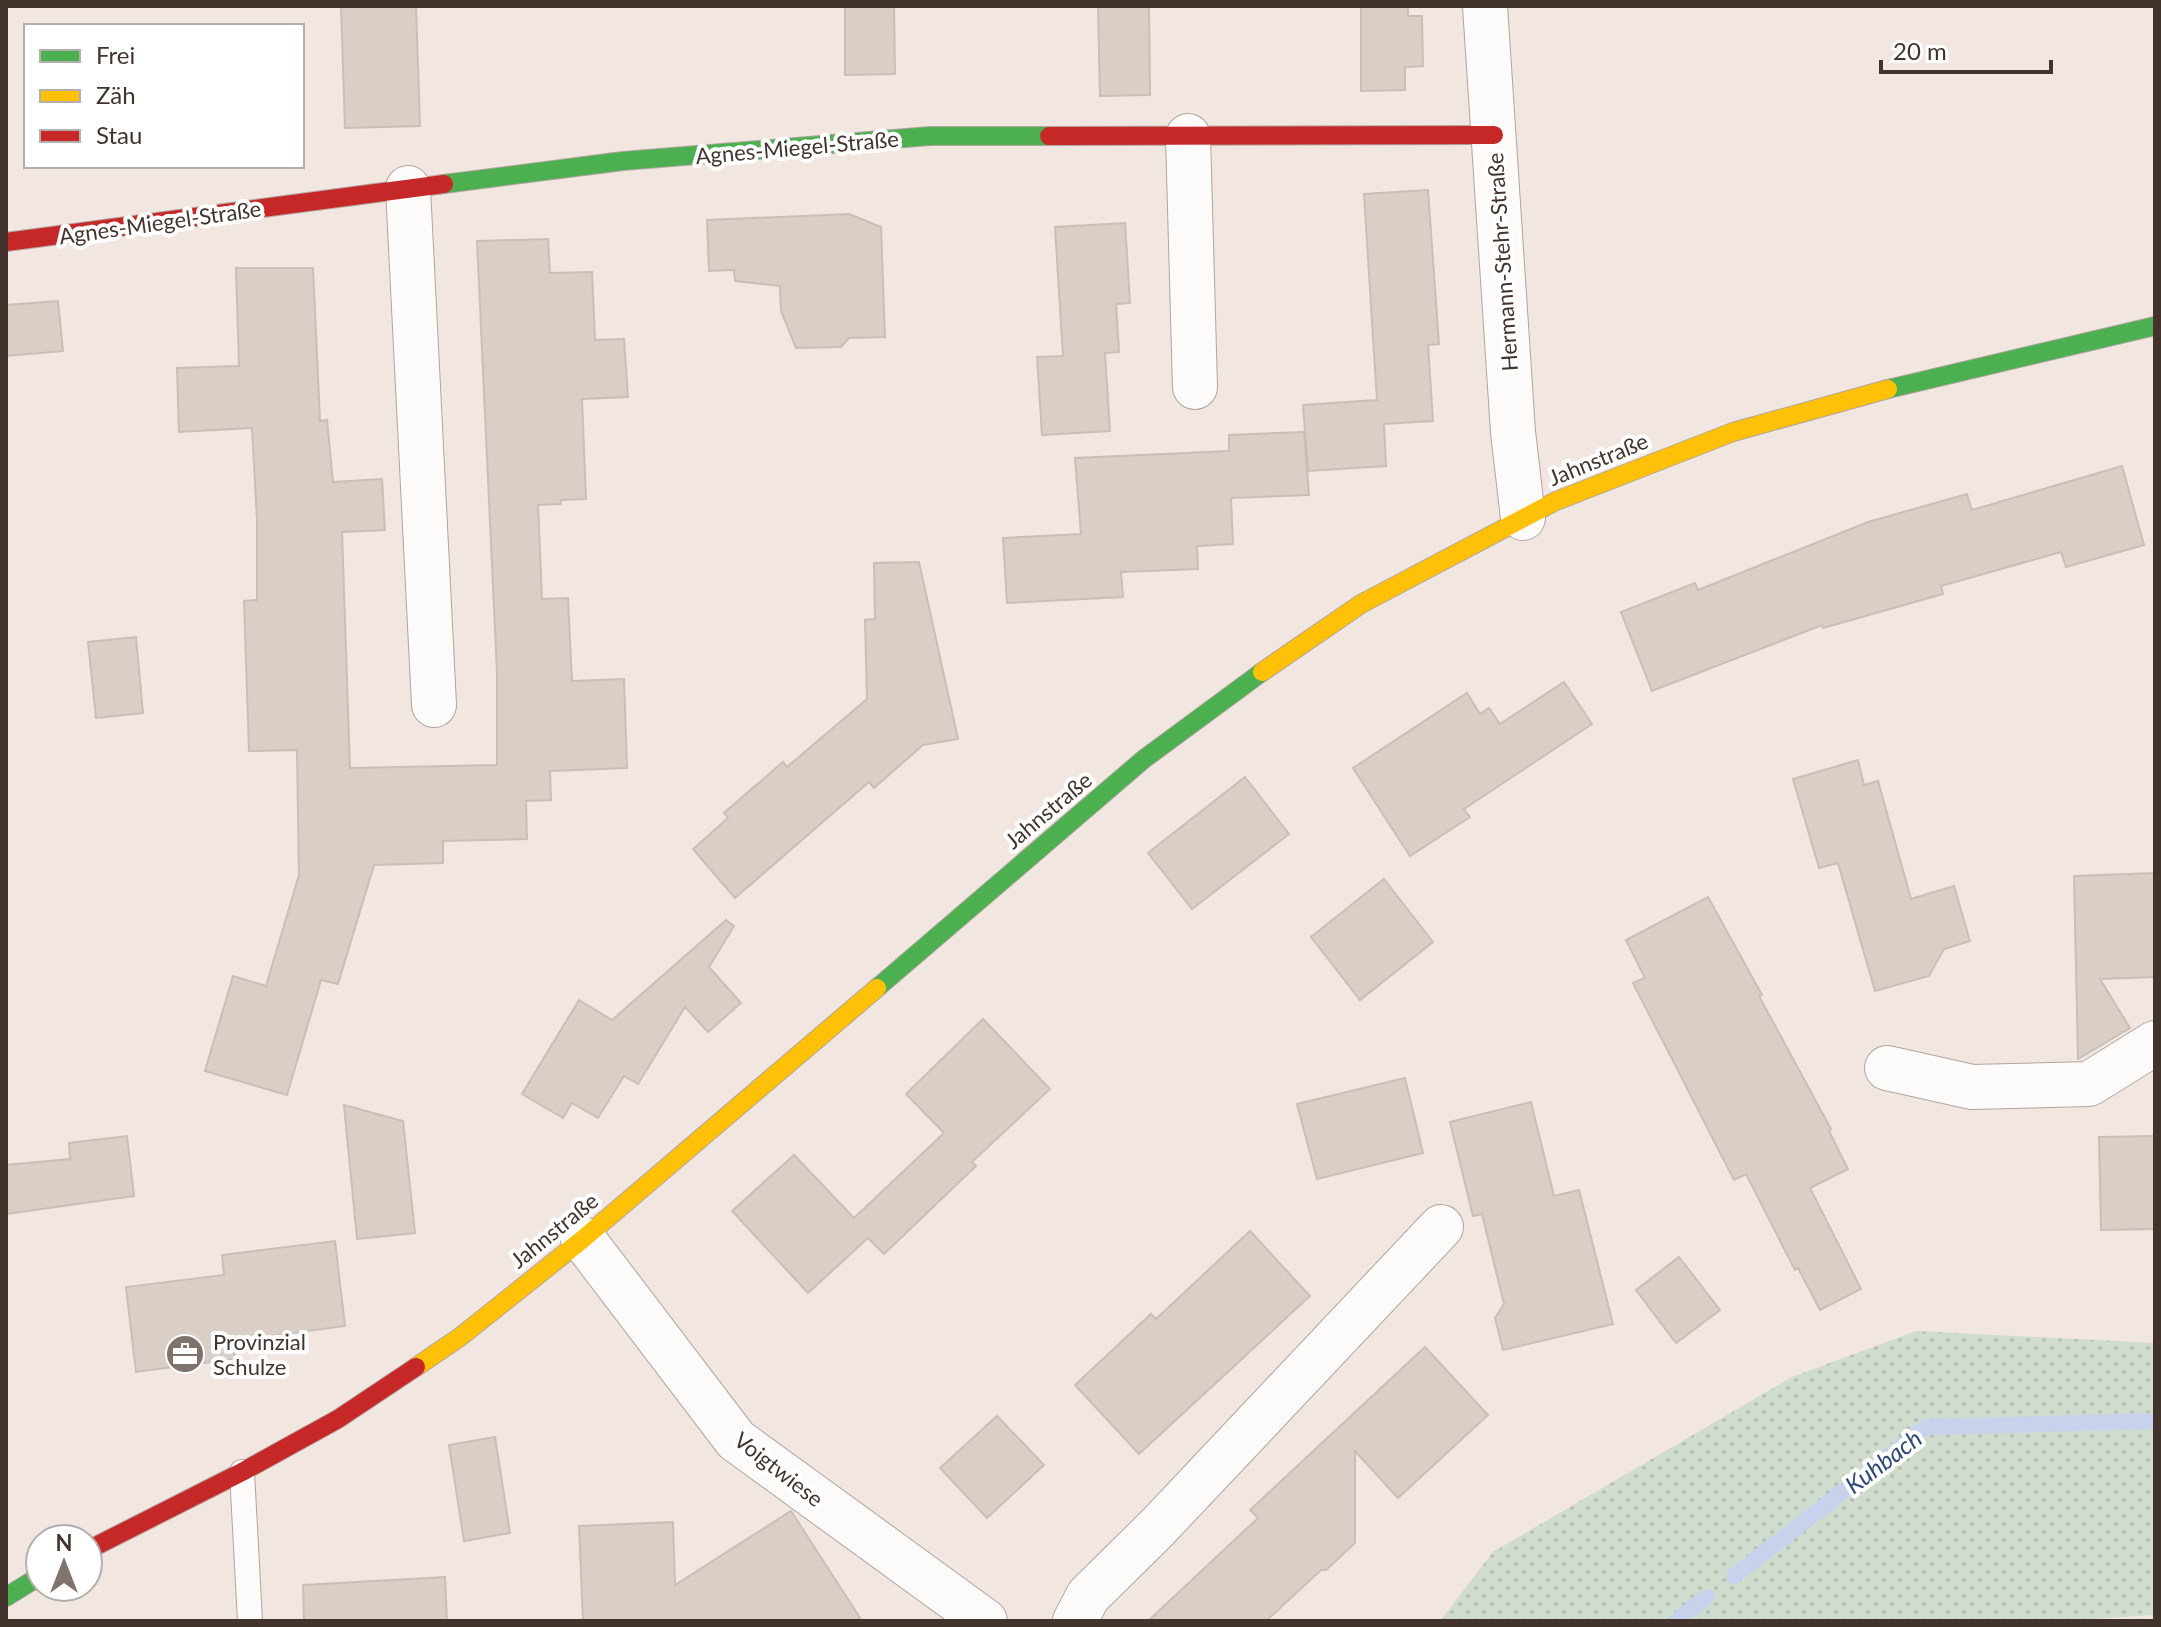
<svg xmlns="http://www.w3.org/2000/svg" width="2161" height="1627" font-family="Lato,sans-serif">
<defs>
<pattern id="grass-dots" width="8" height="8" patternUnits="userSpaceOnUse" patternTransform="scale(2)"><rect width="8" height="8" fill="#cfdcce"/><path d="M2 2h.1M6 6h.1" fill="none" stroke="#b3bdb1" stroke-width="1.8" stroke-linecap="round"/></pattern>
</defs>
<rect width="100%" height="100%" fill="#f2e6e1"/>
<path fill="url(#grass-dots)" d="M1916 1331 2155 1343V1615L2061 1621H1440L1493 1552 1792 1377Z"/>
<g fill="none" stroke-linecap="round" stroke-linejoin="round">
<g stroke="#c7d3ed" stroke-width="16">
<path d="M1734 1576 1926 1427 2155 1421"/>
<path d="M1676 1621 1707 1597"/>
</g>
</g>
<g fill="#d9cfc7" stroke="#c9bfb7" stroke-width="2">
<path d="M341 6H416L420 126 345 128Z"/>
<path d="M845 6H894L895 74 845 75Z"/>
<path d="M1098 6H1149L1150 95 1100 96Z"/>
<path d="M1361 6H1408V16H1422L1423 66 1405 67V90L1361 91Z"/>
<path d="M1428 190 1439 344 1428 345 1433 421 1384 424 1386 466 1308 471 1303 405 1377 400 1364 194Z"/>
<path d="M849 214 881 227 885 337 849 338 841 347 796 348 781 311 780 286 735 281 734 270 709 271 707 220Z"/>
<path d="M1125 223 1130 303 1116 304 1119 352 1105 353 1110 431 1042 435 1037 357 1063 356 1055 227Z"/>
<path d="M548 239 550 273 592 272 595 340 624 339 628 397 582 399 586 499 561 500V504L538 505 542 599 568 598 572 681 624 679 627 768 550 771 551 800 526 801 527 839 443 841V863L374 865 338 984 321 980 287 1095 205 1071 233 976 266 986 299 875 297 750 249 751 244 601 257 600V520L252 428 179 432 177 368 239 366 236 268H313L320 421 327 420 333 482 382 479 385 530 342 532 350 768 497 765V673L477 241Z"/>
<path d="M58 301 63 351 6 356V305Z"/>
<path d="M1304 432 1309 495 1231 498 1233 544 1197 546 1198 569 1121 572 1123 597 1007 603 1003 538 1081 534 1075 458 1229 451V435Z"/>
<path d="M2122 466 2144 545 2066 567 2061 552 1941 586 1943 594 1823 628 1822 625 1652 691 1621 612 1695 583 1698 590 1868 522 1967 494 1972 510Z"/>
<path d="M919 562 958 739 923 745 874 788 869 782 735 898 693 849 728 818 724 813 783 762 787 767 867 699 865 620 875 619 874 563Z"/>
<path d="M136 637 143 713 96 718 88 642Z"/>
<path d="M1564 682 1592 724 1464 809 1470 817 1410 856 1353 768 1467 693 1480 714 1489 708 1500 724Z"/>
<path d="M1858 760 1864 785 1878 781 1911 899 1954 886 1970 941 1944 949 1929 976 1875 991 1838 863 1819 868 1793 779Z"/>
<path d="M1245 777 1289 834 1192 909 1148 853Z"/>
<path d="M2155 873V977L2100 979 2130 1028 2078 1059 2074 876Z"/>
<path d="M1384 879 1433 942 1360 1000 1311 937Z"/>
<path d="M1708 897 1762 995 1759 996 1831 1129 1829 1131 1848 1169 1810 1188 1861 1289 1820 1310 1798 1268 1795 1270 1746 1174 1734 1180 1633 983 1645 978 1626 940Z"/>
<path d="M726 920 734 926 709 967 741 1003 708 1032 685 1007 638 1084 624 1076 598 1118 572 1103 563 1118 522 1094 579 1000 612 1020Z"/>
<path d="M983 1019 1050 1089 972 1162 976 1166 884 1254 868 1238 808 1293 732 1211 794 1155 854 1218 944 1133 906 1094Z"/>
<path d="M1405 1078 1423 1153 1317 1179 1297 1104Z"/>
<path d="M1531 1102 1554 1196 1579 1190 1613 1324 1503 1350 1495 1318 1504 1304 1482 1214 1473 1216 1450 1122Z"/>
<path d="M344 1105 403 1121 415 1233 357 1239Z"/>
<path d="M127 1136 134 1196 6 1214V1165L70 1159 69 1143Z"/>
<path d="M2155 1136V1229L2101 1230 2099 1137Z"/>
<path d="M1250 1231 1310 1296 1139 1454 1075 1385 1151 1314 1156 1319Z"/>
<path d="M335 1241 345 1326 233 1341 235 1359 136 1372 126 1287 224 1275 222 1255Z"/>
<path d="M1679 1257 1720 1310 1676 1343 1636 1290Z"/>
<path d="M1425 1347 1488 1415 1398 1498 1355 1451V1543L1326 1570H1321L1266 1621H1148L1258 1518 1250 1510Z"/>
<path d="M997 1416 1044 1465 987 1518 940 1468Z"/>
<path d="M495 1437 510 1533 464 1541 449 1445Z"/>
<path d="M791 1511 862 1621H583L579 1526 673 1522 675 1585Z"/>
<path d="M445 1577 447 1621H304L303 1585Z"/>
</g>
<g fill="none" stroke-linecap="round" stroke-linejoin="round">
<defs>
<path id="lane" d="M242 1472 250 1621"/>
<g id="street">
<path d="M1485 6 1513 432 1523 518"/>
<path d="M1188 136 1195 387"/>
<path d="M408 188 434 705"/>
<path d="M1887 1068 1972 1087 2089 1084 2155 1043"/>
<path d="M583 1239 736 1440 985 1621"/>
<path d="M1075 1621 1088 1596 1157 1528 1441 1227"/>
</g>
<g id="fast">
<path d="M444 184 623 161 930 136H1049"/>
<path d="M1888 389 2155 326"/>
<path d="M877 988 1144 759 1262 672"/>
<path d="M6 1597 40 1576"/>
</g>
<g id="slow">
<path d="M1262 672 1361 604 1556 501 1733 432 1888 389"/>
<path d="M416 1367 460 1337 583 1239 877 988"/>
</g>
<g id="jam">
<path d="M1049 136 1494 135"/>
<path d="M6 242 444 184"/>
<path d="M88 1550 242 1472 338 1419 416 1367"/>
</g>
</defs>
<use href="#lane" stroke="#b1a5a0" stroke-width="26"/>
<use href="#street" stroke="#b1a5a0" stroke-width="46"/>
<use href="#fast" stroke="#b1a5a0" stroke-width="20"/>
<use href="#slow" stroke="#b1a5a0" stroke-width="20"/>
<use href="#jam" stroke="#b1a5a0" stroke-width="20"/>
<use href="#lane" stroke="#fdfbfa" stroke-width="24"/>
<use href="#street" stroke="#fdfbfa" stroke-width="44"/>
<use href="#fast" stroke="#4caf50" stroke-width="18"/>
<use href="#slow" stroke="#ffc107" stroke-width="18"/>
<use href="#jam" stroke="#c62828" stroke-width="18"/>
</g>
<defs>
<symbol id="office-disc" viewBox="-11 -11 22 22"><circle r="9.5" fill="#80726c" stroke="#fff"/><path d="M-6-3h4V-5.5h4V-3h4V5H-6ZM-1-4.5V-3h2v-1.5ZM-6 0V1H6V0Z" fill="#fff"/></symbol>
</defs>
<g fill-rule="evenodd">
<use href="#office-disc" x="163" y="1332" width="44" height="44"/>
</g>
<g text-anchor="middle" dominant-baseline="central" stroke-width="8" stroke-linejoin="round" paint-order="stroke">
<g font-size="22" fill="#42342d" stroke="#fff">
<text transform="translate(797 147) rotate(-5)">Agnes-Miegel-Straße</text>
<text transform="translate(160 222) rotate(-8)">Agnes-Miegel-Straße</text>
<text transform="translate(1502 262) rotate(-94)">Hermann-Stehr-Straße</text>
<text transform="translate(1598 459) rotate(-22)">Jahnstraße</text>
<text transform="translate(1048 810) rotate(-40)">Jahnstraße</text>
<text transform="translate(554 1230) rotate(-39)">Jahnstraße</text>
<text transform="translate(779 1469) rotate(38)">Voigtwiese</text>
</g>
<g font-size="22" fill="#42342d" stroke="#fff" text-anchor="start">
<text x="213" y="1341">Provinzial<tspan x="213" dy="25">Schulze</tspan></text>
</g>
<g font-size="24" font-style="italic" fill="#2d4879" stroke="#fff">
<text transform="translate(1883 1461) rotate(-37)">Kuhbach</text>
</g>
</g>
<rect width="2161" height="1627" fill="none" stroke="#42342d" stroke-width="16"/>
<rect x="24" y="24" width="280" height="144" fill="#ffffff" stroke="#b3aeab" stroke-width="2"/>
<rect x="40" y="50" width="40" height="12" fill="#4caf50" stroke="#b3aeab" stroke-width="2"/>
<text x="96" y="64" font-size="24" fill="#42342d">Frei</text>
<rect x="40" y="90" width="40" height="12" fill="#ffc107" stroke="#b3aeab" stroke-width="2"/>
<text x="96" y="104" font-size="24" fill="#42342d">Zäh</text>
<rect x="40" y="130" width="40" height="12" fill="#c62828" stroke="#b3aeab" stroke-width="2"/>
<text x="96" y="144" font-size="24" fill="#42342d">Stau</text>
<g transform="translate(64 1563)"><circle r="38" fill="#ffffff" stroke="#b3aeab" stroke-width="2"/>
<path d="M0-6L14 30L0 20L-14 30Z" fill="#80726c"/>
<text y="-12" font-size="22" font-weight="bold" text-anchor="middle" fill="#42342d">N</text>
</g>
<path d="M1881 60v12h170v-12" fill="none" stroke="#42342d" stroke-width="4"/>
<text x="1893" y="60" font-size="24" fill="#42342d" stroke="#ffffff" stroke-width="6" paint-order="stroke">20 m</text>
</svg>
